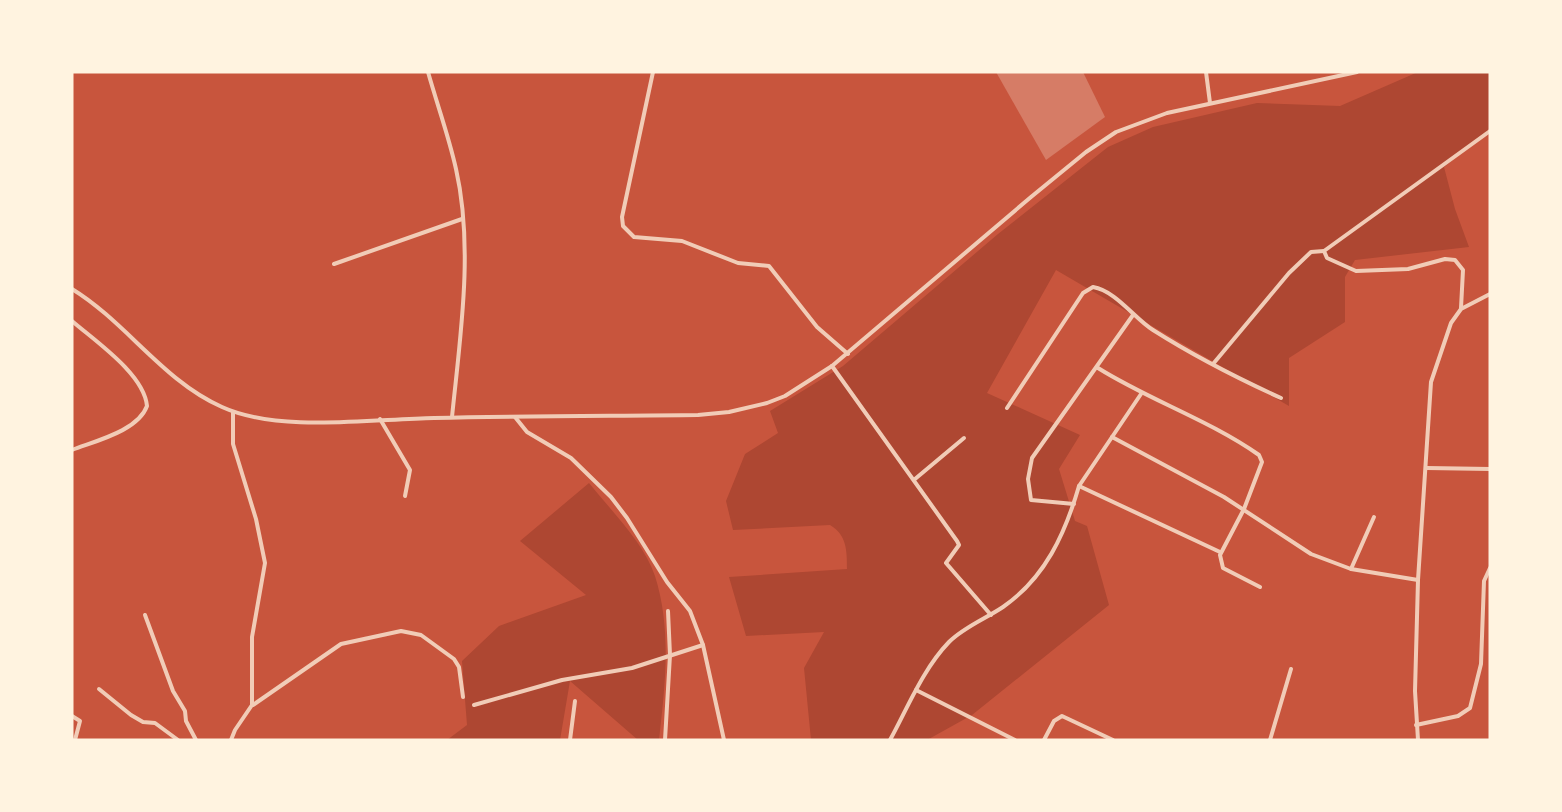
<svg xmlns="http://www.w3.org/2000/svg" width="1562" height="812" font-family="'Space Grotesk',sans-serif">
<rect width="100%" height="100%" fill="#c8553d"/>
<g fill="#ae4732">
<path d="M1418 72H1490V130L1444 167 1455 209 1469 247 1355 260 1345 277V322L1289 358V406L1056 270 987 393 1080 435 1059 469 1075 521 1087 526 1109 605 972 715 927 740H811L804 668 824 632 746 636 729 577 847 569C847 551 847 535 830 525L733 530 726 501 745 454 778 433 770 411 843 366 998 234 1108 147 1153 127 1257 103 1340 106Z"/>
<path d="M589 483C611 511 643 541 655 576 672 630 665 686 659 740H638L570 681 560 740H447L467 725 462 661 499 626 586 595 520 541Z"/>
</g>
<path fill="#d67c66" d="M996 72H1083L1105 117 1046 160Z"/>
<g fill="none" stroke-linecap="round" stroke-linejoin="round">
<g stroke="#f1ccb7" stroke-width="4">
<path d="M428 72C437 104 449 137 456 169 474 248 460 338 452 417"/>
<path d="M653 72 622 217 623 226 634 237 682 241 738 263 769 266 817 327 848 354"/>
<path d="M1206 72 1210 103"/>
<path d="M334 264 462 219"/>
<path d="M72 289C126 322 163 381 222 407 279 433 372 419 434 418 522 416 610 416 698 415L729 412 767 403 785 396 832 366 1031 197 1086 152 1116 132 1167 113 1357 72"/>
<path d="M1461 308 1463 270 1455 260 1445 259 1408 269 1356 271 1327 258 1324 251 1490 131"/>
<path d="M72 321C95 341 144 374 147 406 138 431 95 441 72 450"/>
<path d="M1213 364 1289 273 1311 252 1324 251"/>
<path d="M832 366 957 541 959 545 946 563 991 615"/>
<path d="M1098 368C1149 400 1209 420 1259 455L1262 462 1244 509 1220 555 1223 568 1260 587"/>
<path d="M1141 394 1079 486 1220 552"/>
<path d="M1007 408 1083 293 1093 287C1116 291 1134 318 1153 330 1194 356 1237 378 1281 398"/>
<path d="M515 417 527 432 571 458 611 497 627 518 667 582 690 611 703 645 724 740"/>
<path d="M380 419 410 470 405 496"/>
<path d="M1112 437 1224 497 1311 554 1351 569 1418 580"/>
<path d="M1427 468 1490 469"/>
<path d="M915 479 964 438"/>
<path d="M1074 504 1031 500 1028 479 1032 458 1133 315"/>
<path d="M1351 569 1374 517"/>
<path d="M145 615 173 691 185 711 186 721 196 740"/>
<path d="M99 689 131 715 143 722 155 723 178 740"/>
<path d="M916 690 1015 740"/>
<path d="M253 705 341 644 401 631 421 635 454 659 459 667 463 697"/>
<path d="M474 705 562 680 632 668 703 645"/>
<path d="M72 716 80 721 75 740"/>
<path d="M1416 725 1458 716 1470 708 1481 664 1484 581 1490 568"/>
<path d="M231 740 235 730 252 705V637L265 563 256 519 233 444V412"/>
<path d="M570 740 575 701"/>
<path d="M665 740 670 655 668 611"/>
<path d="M890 740C908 707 923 669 949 642 964 627 985 619 1003 607 1045 578 1065 534 1079 486"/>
<path d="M1044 740 1054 721 1062 716 1113 740"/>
<path d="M1270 740 1291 669"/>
<path d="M1418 740 1415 691 1418 580 1431 382 1451 323 1461 309 1490 294"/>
</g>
</g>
<rect width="1562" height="812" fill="none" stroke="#fff3e0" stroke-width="147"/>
</svg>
